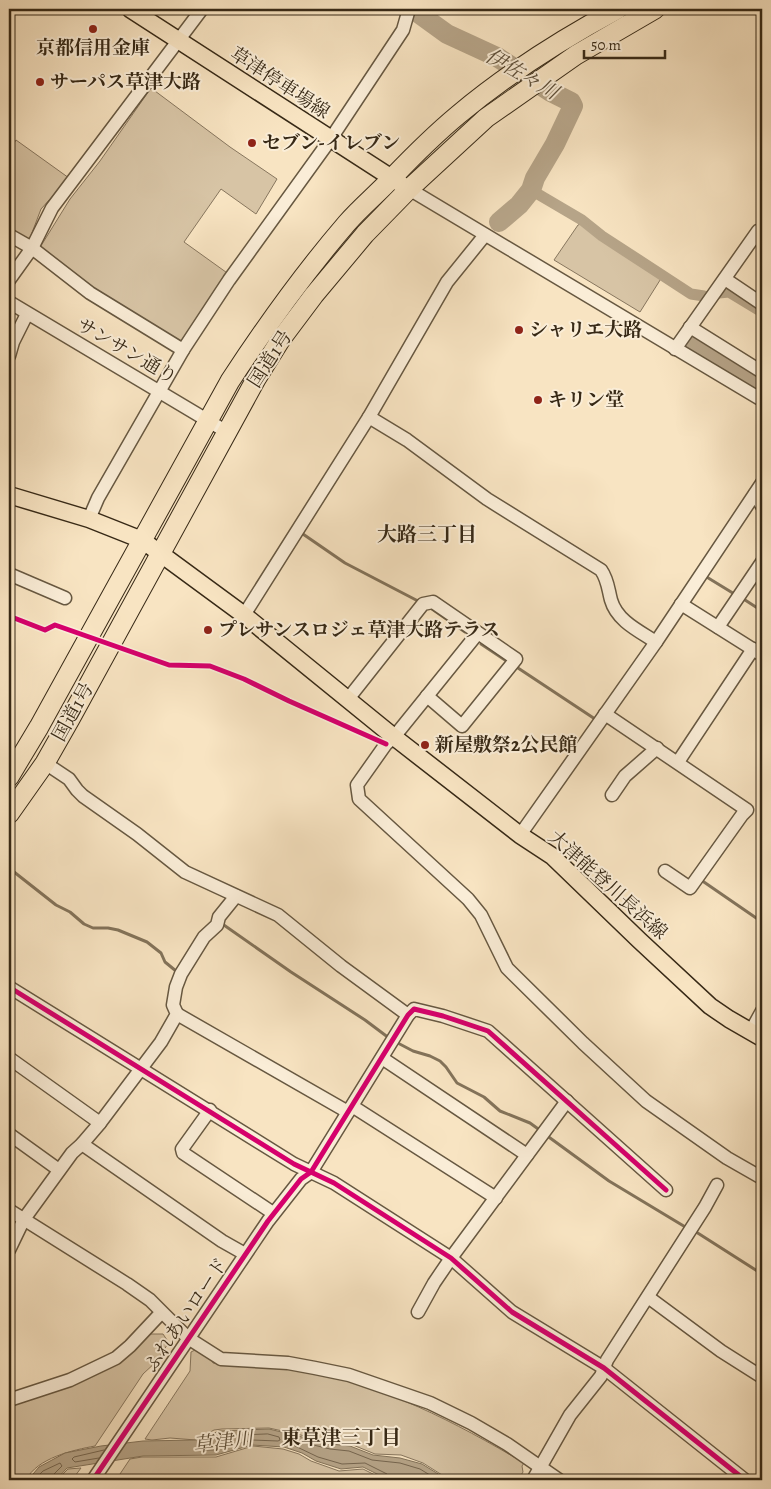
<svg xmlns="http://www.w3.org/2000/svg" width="771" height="1489" font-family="Alegreya,'Noto Serif JP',serif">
<rect width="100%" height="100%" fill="#f8e4c2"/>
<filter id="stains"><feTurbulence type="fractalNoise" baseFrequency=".004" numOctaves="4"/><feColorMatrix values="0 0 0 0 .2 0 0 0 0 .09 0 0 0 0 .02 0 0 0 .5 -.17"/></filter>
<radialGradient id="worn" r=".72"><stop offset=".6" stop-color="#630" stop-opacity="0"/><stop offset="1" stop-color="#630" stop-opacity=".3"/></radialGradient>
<g fill="#d7c4a5" stroke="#87765e">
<path d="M151 88 230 147 277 179 256 214 221 189 184 242 230 275 181 345 101 294 39 249 70 199 100 161Z"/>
<path d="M16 140 69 178 41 209 30 238 24 241 9 232V152Z"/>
<path d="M582 223 598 235 662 277 640 312 554 260 578 225Z"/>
<path d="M151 1334H163L167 1340V1345L164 1350 157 1361 143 1374 95 1446C73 1450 37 1458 26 1480H9V1406L121 1359Z"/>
<path d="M195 1350 212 1360 213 1363C243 1367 274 1365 304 1371 384 1385 455 1422 524 1463L522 1466 523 1472 518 1480H450L423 1463 401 1455 375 1454 348 1443 332 1442 269 1428 222 1429 214 1430 196 1440 170 1438 152 1440 145 1439 190 1371 191 1352Z"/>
<path d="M253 1446 283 1449 299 1454 311 1461 339 1471 363 1469 385 1480H116L130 1459 142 1457H216Z"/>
<path d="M81 1468 72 1480H57L68 1469Z"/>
</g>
<path fill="#b6a488" stroke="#83735a" d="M269 1429 331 1444 350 1446 373 1455 400 1458 422 1464 448 1480H389L363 1467 341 1469 316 1461 302 1453 284 1447 252 1445 216 1455 143 1456 67 1468 56 1480H28L39 1467 65 1453 101 1446 143 1441 196 1440 219 1431Z"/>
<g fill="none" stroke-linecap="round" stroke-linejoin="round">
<g stroke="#76664f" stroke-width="1">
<path d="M268 1434 279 1437 280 1440 278 1441 252 1440 215 1450H199L197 1448 198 1445 220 1436Z"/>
<path d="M99 1458 75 1462 72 1459 74 1457 104 1450"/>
<path d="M34 1480 43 1471 60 1463 62 1466 53 1475 52 1480"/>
<path d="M390 1480 387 1474 365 1463 342 1464 318 1457 295 1446 294 1443 297 1441 330 1449 349 1451 372 1460 400 1463 420 1469 438 1480"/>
</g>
<g stroke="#83735a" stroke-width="3">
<path d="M300 532 345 563 418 601"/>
<path d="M705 576 736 595"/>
<path d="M742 598 762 611"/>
<path d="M432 609 465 632"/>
<path d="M481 644 505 660"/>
<path d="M518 668 595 719"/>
<path d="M9 868 56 905 70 912 84 924 93 928H108L118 930 147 942 161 953 165 962 176 971 177 970"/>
<path d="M701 880 762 922"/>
<path d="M221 923 291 972 365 1020 389 1038"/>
<path d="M394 1041 413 1051 430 1056 440 1061 446 1067 457 1083 484 1097 500 1111 530 1123 541 1131"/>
<path d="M546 1135 609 1181 687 1228"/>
<path d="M693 1230 762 1274"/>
</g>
<g stroke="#b6a488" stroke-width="11">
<path d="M531 190 582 220 602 236 691 294 704 296"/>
<path d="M719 293 729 292 762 312"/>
</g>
<g stroke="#b6a488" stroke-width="20">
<path d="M419 9 418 13 447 34 497 57 551 92 571 102 573 106 555 144 535 178 531 190 519 205 499 222"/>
<path d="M687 339 762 384"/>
</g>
<defs>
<g id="minor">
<path d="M409 189 762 400"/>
<path d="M9 235 32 248 90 293 183 350"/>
<path d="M725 279 762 304"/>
<path d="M9 280 32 248 52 208 202 9"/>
<path d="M9 302 227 432"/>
<path d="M690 327 762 372"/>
<path d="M675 349 758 231 762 234"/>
<path d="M9 356 13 342 27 314"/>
<path d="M369 417 407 440 487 499 601 570C608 580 608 589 611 600 617 621 639 631 656 642"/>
<path d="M755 494 762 506"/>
<path d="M89 519 98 498 183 350 229 280 330 140 403 30 409 9"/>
<path d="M9 574 65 598"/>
<path d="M681 604 762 655"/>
<path d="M244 615 369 417 447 282 485 235"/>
<path d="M718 627 762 562"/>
<path d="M478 633 394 737 386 744 357 785 359 799 468 899 481 915 507 968 583 1043 646 1101 727 1158 762 1178"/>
<path d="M348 699 423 604 433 602 516 659 462 726 427 696"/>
<path d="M605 714 747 810 742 815 690 888 665 871"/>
<path d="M678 762 753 649"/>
<path d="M45 763 69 779 77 790 83 796 137 834 185 872 278 915 341 966 408 1015"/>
<path d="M612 795 625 776 657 748"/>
<path d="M520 835 656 642 762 483"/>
<path d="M9 987 294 1164 334 1183 451 1258 512 1312 604 1368 745 1480"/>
<path d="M177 1014 348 1112"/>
<path d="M751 1031 762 1011"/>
<path d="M9 1058 100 1123"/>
<path d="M382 1058 527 1155"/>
<path d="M352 1106 496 1198"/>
<path d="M210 1110 182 1149 183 1153 273 1213"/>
<path d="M9 1134 59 1170"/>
<path d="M82 1144 222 1241 245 1254"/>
<path d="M9 1210 127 1284 150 1300 188 1338 221 1359 288 1363 315 1368 349 1375 430 1403 471 1423 507 1444 559 1480"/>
<path d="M9 1250 24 1219 72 1153 82 1144 100 1123 161 1042 177 1014 173 1005 176 987 181 974 204 937 217 925 219 917 236 896"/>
<path d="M648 1297 721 1351 762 1377"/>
<path d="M418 1312 434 1283 451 1258 567 1101"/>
<path d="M9 1400 70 1380 116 1358 130 1346 161 1313"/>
<path d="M93 1480 268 1221 301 1179 311 1172 408 1015 414 1009 443 1016 488 1031 666 1190"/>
<path d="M533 1480 570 1415 601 1376 607 1360 705 1207 717 1185"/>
</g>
<g id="major">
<path d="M130 9 401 184"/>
<path d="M9 495 89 519 142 540 244 615 394 737 520 835 552 856 639 940 710 1006 729 1019 762 1038"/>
</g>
<g id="highway">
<path d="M9 777 39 727 230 381C266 326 304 273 347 223 361 207 378 193 392 178 413 156 434 135 458 115 507 74 562 39 618 9"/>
<path d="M9 814 45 763 70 719 256 379 281 339 314 295 365 234 409 189 486 118 576 55 655 9"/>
</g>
</defs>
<use href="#minor" stroke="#675841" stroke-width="15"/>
<use href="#major" stroke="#372916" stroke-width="19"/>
<use href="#highway" stroke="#372916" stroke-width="21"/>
<use href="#minor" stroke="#faedd7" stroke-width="12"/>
<use href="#major" stroke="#f8e4c2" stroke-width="16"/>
<use href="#highway" stroke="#f8e4c2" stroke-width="19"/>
<defs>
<g id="cycleway">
<path d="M9 616 45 630 55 625 169 665 210 666 244 679 289 701 386 744"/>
<path d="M9 987 294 1164 334 1183 451 1258 512 1312 604 1368 745 1480"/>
<path d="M93 1480 268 1221 301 1179 311 1172 408 1015 414 1009 443 1016 488 1031 666 1190"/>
</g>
</defs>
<use href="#cycleway" stroke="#faedd7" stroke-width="8"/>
<use href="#cycleway" stroke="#d6006c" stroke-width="5"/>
</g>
<g fill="#8f2418" stroke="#faedd7" stroke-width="2">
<circle cx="93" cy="29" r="5"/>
<circle cx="40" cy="82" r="5"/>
<circle cx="252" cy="143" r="5"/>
<circle cx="519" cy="330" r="5"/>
<circle cx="538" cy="400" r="5"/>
<circle cx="208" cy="630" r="5"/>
<circle cx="425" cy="745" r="5"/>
</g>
<g text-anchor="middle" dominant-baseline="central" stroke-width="4" stroke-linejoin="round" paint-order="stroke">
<g font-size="19" font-weight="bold" fill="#372916" stroke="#faedd7" text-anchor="start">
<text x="93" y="48" text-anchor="middle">京都信用金庫</text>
<text x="50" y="82">サーパス草津大路</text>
<text x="262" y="143">セブン-イレブン</text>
<text x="529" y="330">シャリエ大路</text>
<text x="548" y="400">キリン堂</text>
<text x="218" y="630">プレサンスロジェ草津大路テラス</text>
<text x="435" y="745">新屋敷祭2公民館</text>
</g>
<g font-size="19" fill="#372916" stroke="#faedd7">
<text transform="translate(280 83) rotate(33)">草津停車場線</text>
<text transform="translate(127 351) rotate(30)">サンサン通り</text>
<text transform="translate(270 359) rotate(-57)">国道1号</text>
<text transform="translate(73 712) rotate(-61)">国道1号</text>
<text transform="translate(608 885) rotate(42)">大津能登川長浜線</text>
<text transform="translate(186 1315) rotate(-56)">ふれあいロード</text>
</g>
<g font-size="20" font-style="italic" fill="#5d4e38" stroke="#faedd7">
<text transform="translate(522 74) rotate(30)">伊佐々川</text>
<text transform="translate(223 1442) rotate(-7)">草津川</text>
</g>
<g font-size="20" font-weight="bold" fill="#372916" stroke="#faedd7">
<text x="427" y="534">大路三丁目</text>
<text x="341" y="1437">東草津三丁目</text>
</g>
</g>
<rect width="771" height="1489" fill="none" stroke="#f8e4c2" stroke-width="30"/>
<rect x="10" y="10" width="751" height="1469" fill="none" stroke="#372916" stroke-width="2.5"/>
<rect x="15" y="15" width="741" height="1459" fill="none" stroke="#372916"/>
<path d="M584 50v8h81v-8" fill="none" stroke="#372916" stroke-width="2.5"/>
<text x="591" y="50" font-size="15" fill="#372916" stroke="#faedd7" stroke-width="4" paint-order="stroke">50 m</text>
<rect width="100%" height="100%" filter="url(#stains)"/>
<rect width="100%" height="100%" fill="url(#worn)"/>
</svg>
